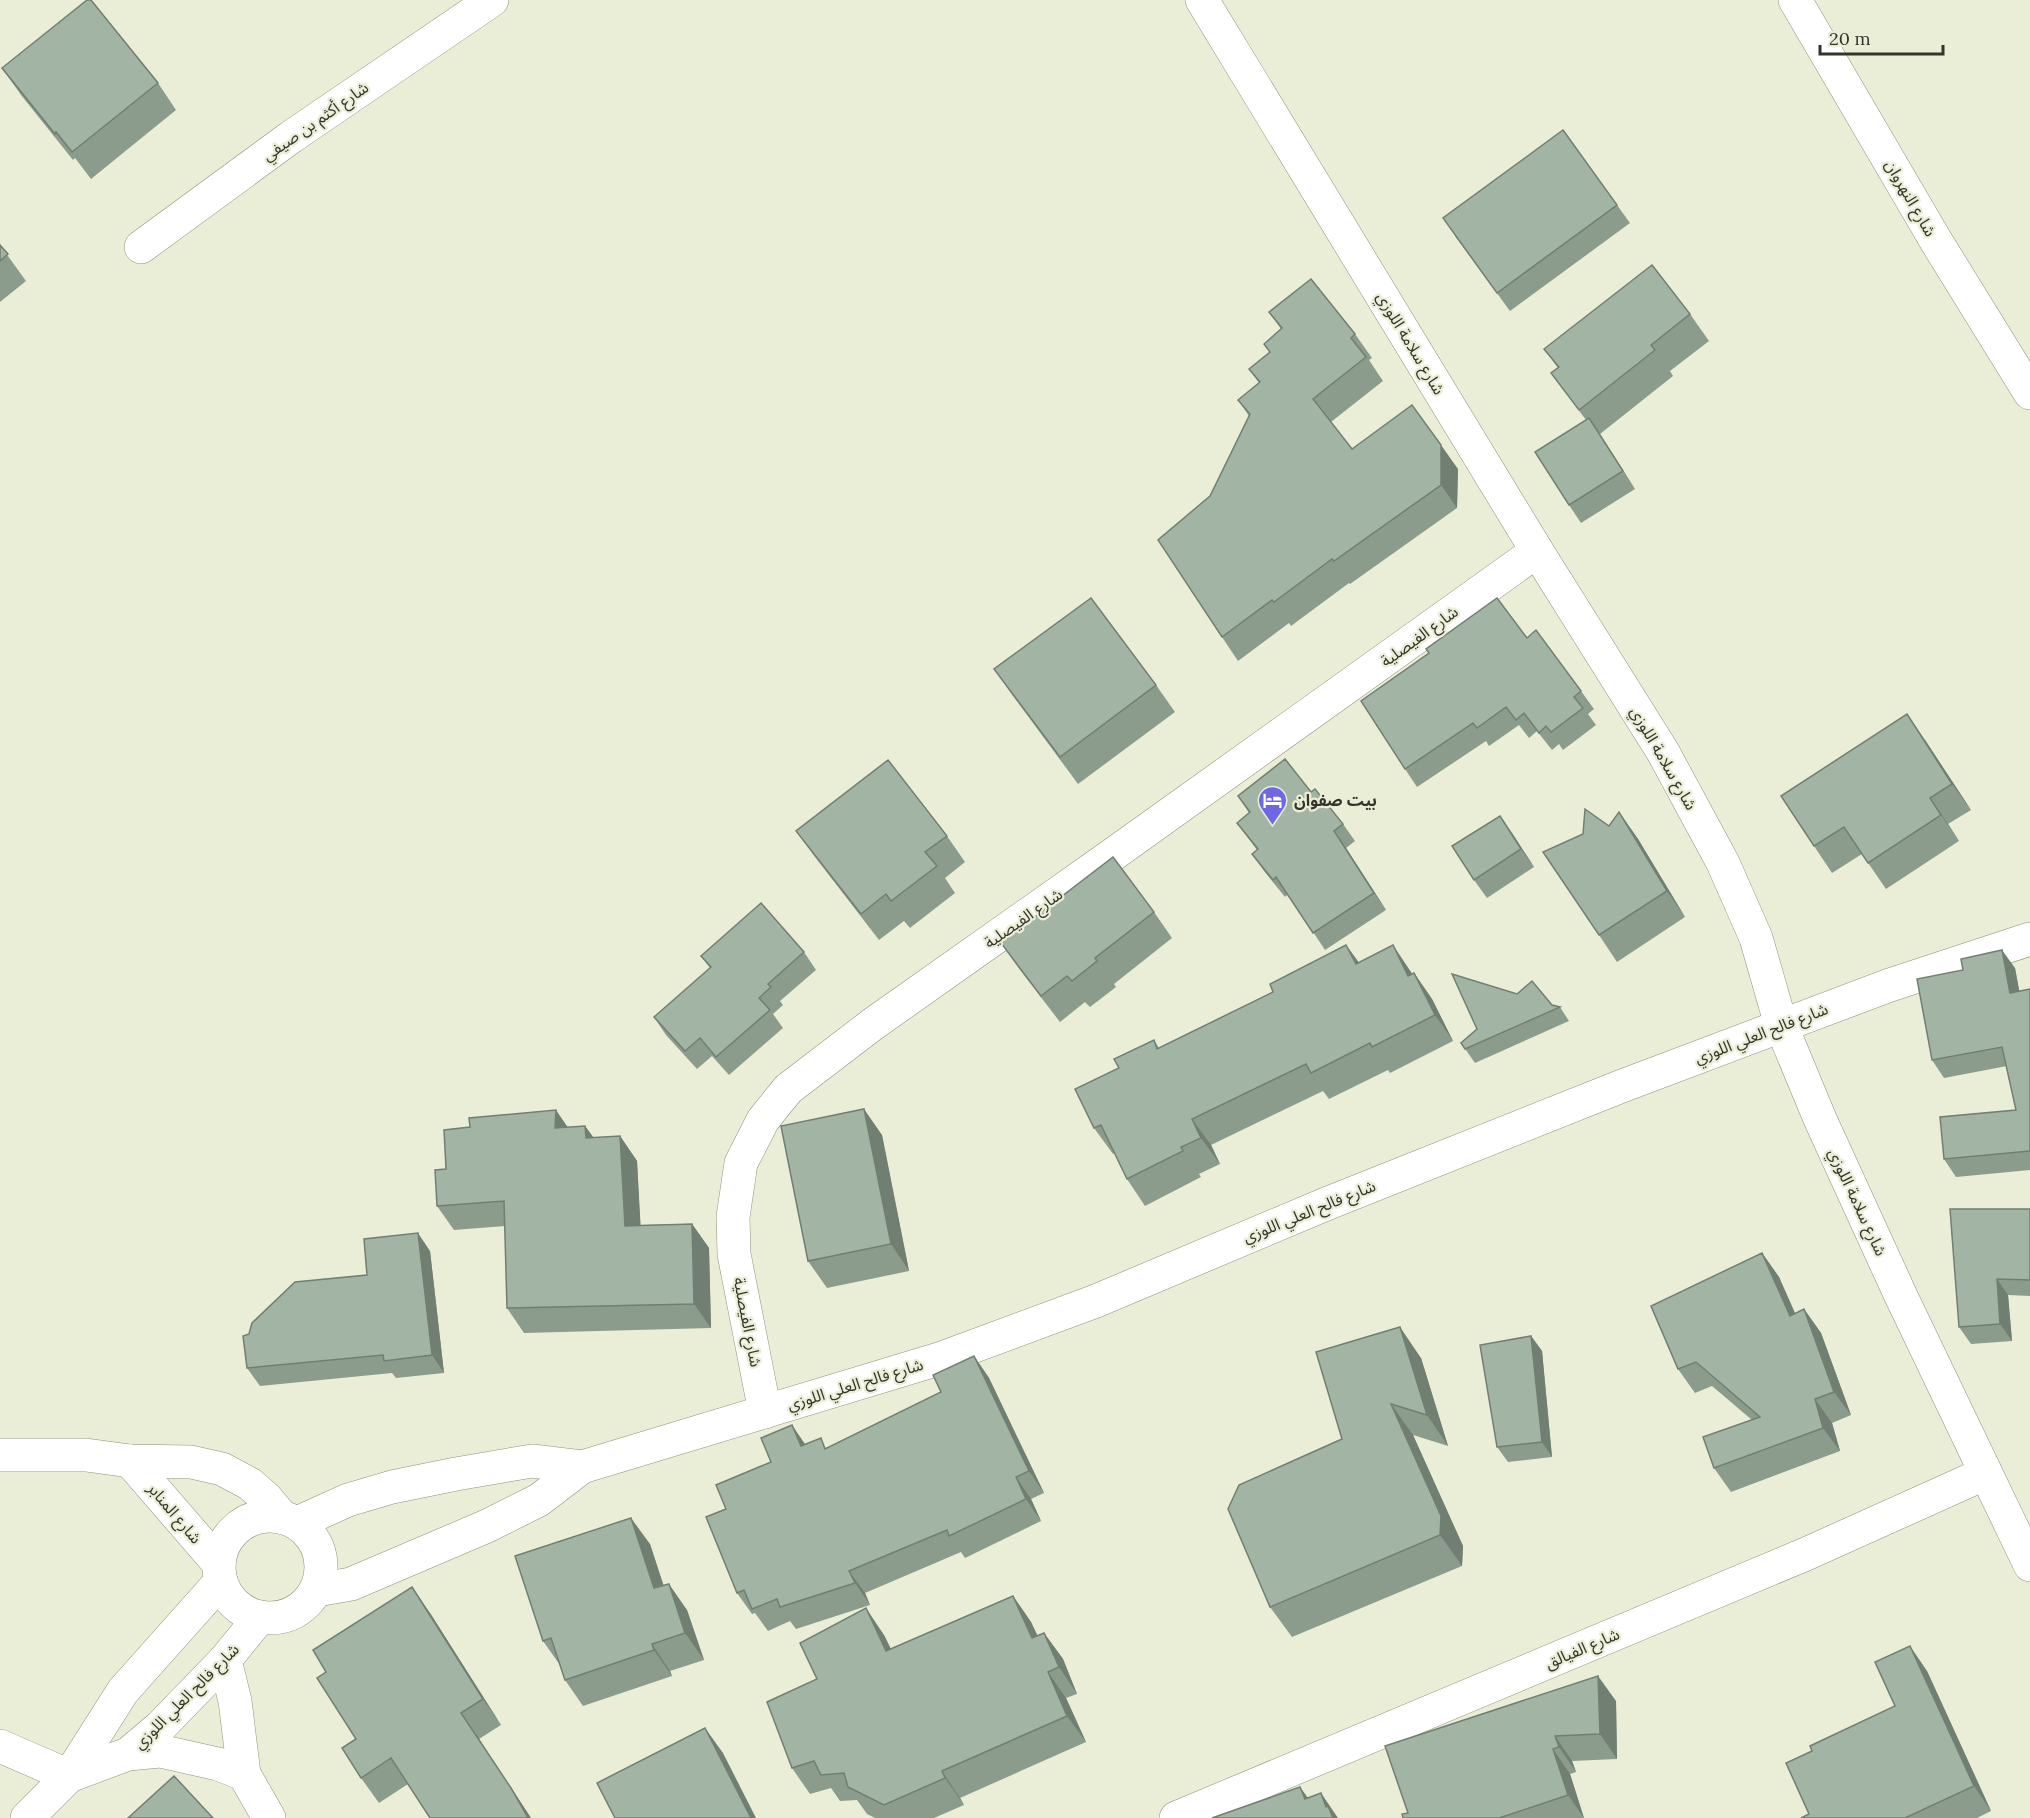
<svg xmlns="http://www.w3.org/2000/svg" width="2030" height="1818" font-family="Lora,'Noto Sans Arabic',serif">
<rect width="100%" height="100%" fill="#ebeed7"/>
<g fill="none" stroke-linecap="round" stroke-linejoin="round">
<defs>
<g id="street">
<path d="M1202 0 1537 551 1663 752 1723 863 1756 938 1781 1025 1820 1119 1900 1294 2030 1565"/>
<path d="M1795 0 1936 241 2030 393"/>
<path d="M141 247 291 137 492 0"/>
<path d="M765 1412 734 1254 733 1217 741 1163 763 1120 788 1089 873 1024 1108 858 1537 551"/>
<path d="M0 1455H86L130 1461 191 1462 222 1469 250 1484 266 1498 282 1517"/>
<path d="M130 1461 219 1564"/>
<circle cx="270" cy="1567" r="51"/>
<path d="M297 1523 348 1500 392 1487 456 1474 532 1461 582 1467"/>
<path d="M317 1590 351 1584 487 1526 539 1500 582 1467 942 1358 1096 1301 1326 1204 1622 1086 1890 985 2030 939"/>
<path d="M225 1660 235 1701 244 1774 269 1818"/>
<path d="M0 1746 69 1776"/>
<path d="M128 1754 160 1751 218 1764 244 1774"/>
<path d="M69 1776 128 1754 160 1727 225 1660 260 1617"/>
<path d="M27 1818 69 1776 123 1691 221 1581"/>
<path d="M1176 1818 1806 1554 1986 1473"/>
</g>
</defs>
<use href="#street" stroke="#8f927d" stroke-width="34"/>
<use href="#street" stroke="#fff" stroke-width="33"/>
</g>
<g fill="#8b9c8d">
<path d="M2 68 158 83 176 110 91 179 75 158 73 160 21 95Z"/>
<path d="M1617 205 1630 223 1510 311 1455 236Z"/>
<path d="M0 245 26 281 0 302Z"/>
<path d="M1269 312 1355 334 1372 358 1369 360 1383 381 1331 422 1352 449 1458 469 1457 508 1350 584 1349 583 1291 626 1289 623 1238 661 1222 637 1210 496 1249 416 1238 400 1259 383 1249 369 1270 352 1264 344 1281 329Z"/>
<path d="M1690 314 1709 341 1670 371 1673 376 1600 434 1635 489 1581 523 1569 505 1586 420 1551 373 1558 368 1544 349Z"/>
<path d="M1527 638 1581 691 1594 709 1588 714 1596 725 1563 750 1559 744 1552 750 1537 731 1529 738 1519 725 1489 746 1486 741 1417 787 1405 769Z"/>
<path d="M994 669 1156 685 1175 712 1078 784 1013 696Z"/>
<path d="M1925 740 1971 810 1948 824 1959 841 1886 889 1862 854 1832 873 1814 846Z"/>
<path d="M1311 792 1343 824 1355 841 1346 848 1386 910 1325 950 1288 894 1285 897 1264 871 1252 854 1257 850 1237 823 1249 813 1238 796Z"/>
<path d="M1619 812 1638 839 1685 917 1617 962 1599 935Z"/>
<path d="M796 831 947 836 965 862 945 878 955 893 910 928 904 921 879 940 815 857Z"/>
<path d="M1512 833 1534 867 1487 898 1474 880Z"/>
<path d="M1154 912 1172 938 1114 984 1116 987 1090 1007 1085 1002 1060 1022 1020 970 1001 943Z"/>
<path d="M1346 945 1359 963 1412 974 1414 973 1432 999 1453 1041 1390 1073 1388 1070 1329 1099 1323 1091 1211 1145 1220 1164 1199 1174 1201 1177 1145 1206 1127 1179 1114 1153 1113 1154 1094 1128 1119 1068 1154 1040 1159 1048 1273 992Z"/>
<path d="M804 952 816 970 780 1001 783 1005 773 1014 783 1028 729 1075 712 1056 697 1069 666 1035 654 1017 710 968 701 956Z"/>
<path d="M2015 968 2019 991 2030 989V1170L1956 1177 1944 1159 2016 1110 2007 1066 1944 1078 1932 1060Z"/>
<path d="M1552 1005 1560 1007 1569 1021 1475 1063 1461 1043Z"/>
<path d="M585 1126 594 1138 620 1136 637 1161 640 1225 692 1224 709 1248 711 1328 524 1333 507 1308 505 1226 454 1230 437 1206 567 1127Z"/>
<path d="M882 1135 909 1271 827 1288 808 1261Z"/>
<path d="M2030 1209V1296L2008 1295 2012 1341 1971 1344 1959 1327Z"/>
<path d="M430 1251 444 1373 396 1378 392 1373 260 1386 247 1368 367 1275Z"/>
<path d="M1762 1253 1779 1277 1795 1314 1804 1309 1821 1333 1851 1415 1832 1423 1840 1451 1731 1492 1714 1468 1752 1420 1712 1386 1695 1393 1678 1369Z"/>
<path d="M1531 1336 1542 1351 1552 1457 1508 1462 1497 1447Z"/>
<path d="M974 1356 989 1378 1044 1493 1031 1499 1041 1521 965 1558 961 1552 865 1593 870 1605 796 1629 790 1621 768 1631 755 1613 752 1614 737 1593 726 1509 805 1444 828 1448 941 1392Z"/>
<path d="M1421 1358 1448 1446 1413 1435 1463 1546 1462 1566 1292 1637 1270 1607 1342 1439Z"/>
<path d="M650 1544 663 1585 687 1610 704 1660 670 1671 672 1676 583 1706 565 1680 560 1665 543 1641Z"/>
<path d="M1013 1596 1031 1622 1038 1636 1044 1633 1063 1659 1077 1694 1066 1698 1086 1742 960 1798 964 1805 934 1818H875L867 1814 857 1800 840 1801 831 1788 810 1794 792 1768 817 1679 884 1635 891 1649Z"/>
<path d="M430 1613 501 1725 479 1739 531 1818H430L408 1784 379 1803 361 1778Z"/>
<path d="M1927 1671 1991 1811 1977 1818H1801L1809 1814 1812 1751 1895 1706Z"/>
<path d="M1616 1701 1617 1759 1572 1761 1576 1772 1570 1774 1584 1818H1403L1408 1813Z"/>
</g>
<g fill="#717f73">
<path d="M1589 418 1601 436 1635 489 1623 471Z"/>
<path d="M1441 445 1458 469 1457 508 1441 485Z"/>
<path d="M1907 714 1925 740 1971 810 1952 784Z"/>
<path d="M1930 798 1948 824 1959 841 1941 815Z"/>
<path d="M1619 812 1638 839 1685 917 1667 891Z"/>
<path d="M1500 816 1512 833 1534 867 1521 849Z"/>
<path d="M1334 831 1346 848 1386 910 1374 893Z"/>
<path d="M1346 945 1365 971 1356 964Z"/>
<path d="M1393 945 1411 972 1427 1002 1408 976Z"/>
<path d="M2002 950 2015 968 2023 1011 2010 993Z"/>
<path d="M1414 973 1432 999 1453 1041 1435 1015Z"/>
<path d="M864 1109 882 1135 909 1271 891 1244Z"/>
<path d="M556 1110 573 1135 555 1128Z"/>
<path d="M1192 1119 1211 1145 1220 1164 1201 1138Z"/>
<path d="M585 1126 603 1151 586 1138Z"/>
<path d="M620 1136 637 1161 642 1250 625 1226Z"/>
<path d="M692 1224 709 1248 711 1328 694 1304Z"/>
<path d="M418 1233 430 1251 444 1373 432 1355Z"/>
<path d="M1762 1253 1779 1277 1807 1340 1790 1316Z"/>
<path d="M1997 1279 2008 1295 2012 1341 2000 1324Z"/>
<path d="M1804 1309 1821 1333 1851 1415 1834 1392Z"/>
<path d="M1400 1327 1421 1358 1448 1446 1427 1415Z"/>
<path d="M1531 1336 1542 1351 1552 1457 1542 1442Z"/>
<path d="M974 1356 989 1378 1044 1493 1029 1471Z"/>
<path d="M1815 1399 1832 1423 1840 1451 1823 1428Z"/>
<path d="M1391 1404 1413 1435 1463 1546 1462 1566 1440 1535Z"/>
<path d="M792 1425 807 1447 801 1446Z"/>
<path d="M1016 1477 1031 1499 1041 1521 1026 1499Z"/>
<path d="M631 1518 650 1544 673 1614 654 1588Z"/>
<path d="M849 1571 865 1593 870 1605 855 1583Z"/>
<path d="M669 1584 687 1610 704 1660 685 1633Z"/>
<path d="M412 1587 430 1613 501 1725 483 1699Z"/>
<path d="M1013 1596 1031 1622 1050 1665 1032 1638Z"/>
<path d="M866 1608 884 1635 904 1677 886 1651Z"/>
<path d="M1044 1633 1063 1659 1077 1694 1059 1667Z"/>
<path d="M652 1644 670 1671 672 1676 654 1650Z"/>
<path d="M1910 1646 1927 1671 1991 1811 1974 1786Z"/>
<path d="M1048 1672 1066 1698 1086 1742 1067 1716Z"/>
<path d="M1598 1676 1616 1701 1617 1759 1600 1734Z"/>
<path d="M461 1713 479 1739 531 1818H528Z"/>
<path d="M705 1728 723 1753 756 1818H751Z"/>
<path d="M1555 1736 1572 1761 1576 1772 1559 1747Z"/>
<path d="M1553 1749 1570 1774 1584 1818 1568 1795Z"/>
<path d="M942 1771 960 1798 964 1805 945 1778Z"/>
<path d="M1300 1787 1319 1813 1305 1799Z"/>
<path d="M1321 1793 1338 1818H1333L1326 1807Z"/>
</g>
<g fill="#a2b5a4" stroke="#717f73" stroke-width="1.5">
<path d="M87 0H91L158 83 72 152 56 132 55 134 2 68Z"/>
<path d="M1563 130 1617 205 1497 293 1443 218Z"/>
<path d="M0 245 8 254 0 261Z"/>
<path d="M1652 265 1690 314 1651 345 1655 350 1579 410 1551 373 1559 367 1544 349Z"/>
<path d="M1311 279 1355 334 1351 338 1366 357 1313 399 1352 449 1412 405 1441 445V485L1334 561 1332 559 1274 602 1272 600 1222 637 1158 540 1210 496 1250 414 1238 400 1260 382 1249 369 1270 352 1264 344 1282 328 1269 312Z"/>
<path d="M1589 418 1623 471 1569 505 1535 452Z"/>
<path d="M1091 598 1156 685 1060 757 994 669Z"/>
<path d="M1497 598 1527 638 1536 630 1581 691 1574 697 1583 708 1551 732 1546 726 1539 733 1524 713 1516 720 1506 707 1477 728 1473 723 1405 769 1361 701 1429 653 1426 649Z"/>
<path d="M1907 714 1952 784 1930 798 1941 815 1868 863 1844 827 1814 846 1781 796Z"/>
<path d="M1285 759 1311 792 1315 789 1343 824 1334 831 1374 893 1313 933 1276 877 1273 880 1252 854 1258 849 1237 823 1250 812 1238 796Z"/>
<path d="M888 760 947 836 925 852 937 866 891 901 886 894 861 914 796 831Z"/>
<path d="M1585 809 1609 826 1619 812 1667 891 1599 935 1543 852 1583 834Z"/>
<path d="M1500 816 1521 849 1474 880 1452 846Z"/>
<path d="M1113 857 1154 912 1095 958 1097 961 1072 981 1067 976 1041 996 1001 943Z"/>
<path d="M761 903 804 952 768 984 771 987 759 998 770 1010 716 1057 700 1038 685 1051 654 1017 711 967 701 956Z"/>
<path d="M1346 945 1356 964 1393 945 1408 976 1414 973 1435 1015 1372 1047 1370 1043 1311 1073 1306 1064 1192 1119 1201 1138 1181 1147 1183 1151 1127 1179 1101 1125 1094 1128 1075 1089 1119 1068 1114 1059 1154 1040 1157 1049 1273 992 1270 984Z"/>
<path d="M2002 950 2010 993 2030 989V1151L1944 1159 1940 1117 2016 1110 2002 1047 1932 1060 1917 979 1963 970 1961 959Z"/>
<path d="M1452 974 1517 994 1532 981 1552 1005 1560 1007 1465 1049 1461 1043 1477 1029Z"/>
<path d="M864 1109 891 1244 808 1261 781 1126Z"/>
<path d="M556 1110 555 1128 585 1126 586 1138 620 1136 625 1226 692 1224 694 1304 507 1308 504 1201 437 1206 435 1170 446 1169 444 1130 470 1127 469 1118Z"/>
<path d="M1950 1209H2030V1280L1997 1279 2000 1324 1959 1327Z"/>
<path d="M418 1233 432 1355 384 1361 383 1355 247 1368 243 1336 249 1334 252 1323 295 1282 367 1275 364 1239Z"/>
<path d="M1762 1253 1790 1316 1804 1309 1834 1392 1815 1399 1823 1428 1714 1468 1703 1437 1760 1417 1696 1362 1678 1369 1651 1306Z"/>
<path d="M1400 1327 1427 1415 1391 1404 1441 1516 1440 1535 1270 1607 1228 1509 1239 1485 1342 1439 1316 1352Z"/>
<path d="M1531 1336 1542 1442 1497 1447 1480 1345Z"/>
<path d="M974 1356 1029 1471 1016 1477 1026 1499 949 1536 947 1530 849 1571 855 1583 780 1607 777 1599 752 1609 744 1590 737 1593 706 1517 726 1509 716 1485 771 1462 761 1438 792 1425 801 1446 821 1438 825 1449 941 1392 933 1375Z"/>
<path d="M631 1518 654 1588 669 1584 685 1633 652 1644 654 1650 565 1680 551 1638 543 1641 515 1556Z"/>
<path d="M412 1587 483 1699 461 1713 511 1788 528 1818H430L391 1758 361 1778 342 1748 356 1739 317 1678 326 1672 313 1650Z"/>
<path d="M1013 1596 1032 1638 1044 1633 1059 1667 1048 1672 1067 1716 942 1771 945 1778 884 1805 848 1787 844 1773 821 1775 814 1761 792 1768 767 1702 817 1679 800 1643 866 1608 886 1651Z"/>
<path d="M1910 1646 1974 1786 1905 1818H1801L1809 1814 1786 1763 1812 1751 1810 1746 1895 1706 1875 1662Z"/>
<path d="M1598 1676 1600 1734 1555 1736 1559 1747 1553 1749 1568 1795 1499 1818H1403L1402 1814 1408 1813 1385 1746Z"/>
<path d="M705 1728 751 1818H615L597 1783Z"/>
<path d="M174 1776 213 1818H128Z"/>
<path d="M1300 1787 1305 1799 1321 1793 1326 1807 1328 1806 1333 1818H1212Z"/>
</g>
<defs>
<symbol id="hotel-pin" viewBox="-11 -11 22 30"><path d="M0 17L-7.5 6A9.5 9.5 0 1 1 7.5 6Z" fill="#7068e2" stroke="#ebeed7"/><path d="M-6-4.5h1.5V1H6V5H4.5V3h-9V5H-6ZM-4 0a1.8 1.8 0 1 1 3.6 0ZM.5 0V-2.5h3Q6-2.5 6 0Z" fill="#fff"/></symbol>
</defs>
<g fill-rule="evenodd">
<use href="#hotel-pin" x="1256" y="784" width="33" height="45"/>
</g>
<g text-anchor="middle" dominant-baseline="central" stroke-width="4.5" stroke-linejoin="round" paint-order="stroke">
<g font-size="16" fill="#33342b" stroke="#ebeed7">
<text transform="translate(315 121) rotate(-35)">شارع أكثم بن صيفي</text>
<text transform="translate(1911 198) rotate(60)">شارع النهروان</text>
<text transform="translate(1411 343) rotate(59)">شارع سلامة اللوزي</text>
<text transform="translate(1419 636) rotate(-36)">شارع الفيصلية</text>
<text transform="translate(1664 758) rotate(60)">شارع سلامة اللوزي</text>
<text transform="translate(1023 918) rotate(-35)">شارع الفيصلية</text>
<text transform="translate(1761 1033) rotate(-21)">شارع فالح العلي اللوزي</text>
<text transform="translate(1858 1202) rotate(65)">شارع سلامة اللوزي</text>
<text transform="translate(1309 1211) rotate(-22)">شارع فالح العلي اللوزي</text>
<text transform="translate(748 1322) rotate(79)">شارع الفيصلية</text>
<text transform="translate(855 1384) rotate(-17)">شارع فالح العلي اللوزي</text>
<text transform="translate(175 1513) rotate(50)">شارع المنابر</text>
<text transform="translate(1582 1648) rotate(-23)">شارع الفيالق</text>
<text transform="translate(186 1696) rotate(-45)">شارع فالح العلي اللوزي</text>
</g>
<g font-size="16" font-weight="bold" fill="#33342b" stroke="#ebeed7" text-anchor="start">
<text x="1294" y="800">بيت صفوان</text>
</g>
</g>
<path d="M1820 45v9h123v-9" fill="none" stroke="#33342b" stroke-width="3"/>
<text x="1829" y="45" font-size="18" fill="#33342b" stroke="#ebeed7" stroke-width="4.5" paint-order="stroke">20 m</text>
</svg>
